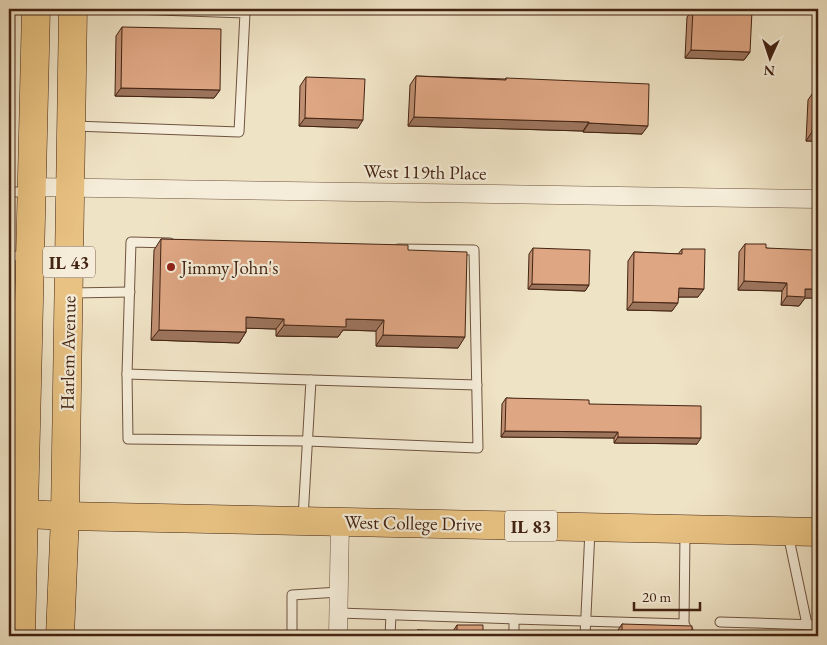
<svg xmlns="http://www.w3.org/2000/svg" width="827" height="645" font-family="'EB Garamond',serif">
<rect width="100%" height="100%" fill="#efe3c5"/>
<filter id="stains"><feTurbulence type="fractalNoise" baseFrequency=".004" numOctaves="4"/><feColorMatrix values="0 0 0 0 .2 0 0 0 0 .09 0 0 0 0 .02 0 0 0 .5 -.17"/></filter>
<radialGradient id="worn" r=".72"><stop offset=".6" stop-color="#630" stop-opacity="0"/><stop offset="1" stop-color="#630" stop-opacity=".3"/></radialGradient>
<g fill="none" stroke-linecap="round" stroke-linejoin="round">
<defs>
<g id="lane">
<path d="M74 126 239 132 245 13 129 9"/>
<path d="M9 192H28"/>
<path d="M170 243 131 242 127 374 311 380 303 518"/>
<path d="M9 256H27"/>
<path d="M72 293 130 292"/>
<path d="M9 354 26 353"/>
<path d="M127 374 128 439 307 441 478 448 474 250 398 249"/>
<path d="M311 380 477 385"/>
<path d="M685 533 684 624 691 636"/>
<path d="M788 534 807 624"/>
<path d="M339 613 514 619"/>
<path d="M720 622 818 625"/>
<path d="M292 636V595L339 592"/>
<path d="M390 636 391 615"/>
<path d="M514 636V619L684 624"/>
<path d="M585 636 590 530"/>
</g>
<g id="street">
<path d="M32 187 818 199"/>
<path d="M338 636 340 521"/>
</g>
<g id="primary">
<path d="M9 513 65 516 818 532"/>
<path d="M21 636 36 9"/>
<path d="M60 636 65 516 73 9"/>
</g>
</defs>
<use href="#lane" stroke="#6e533f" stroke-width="11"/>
<use href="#street" stroke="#6e533f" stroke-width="19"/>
<use href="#primary" stroke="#432312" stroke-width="29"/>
<use href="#lane" stroke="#f5edd9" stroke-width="9"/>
<use href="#street" stroke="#f5edd9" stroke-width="18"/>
<use href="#primary" stroke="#e8c282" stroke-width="28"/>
</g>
<g fill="#bf8f71" stroke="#432312">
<path d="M693 9 750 52 744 60 685 58 687 17Z"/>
<path d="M122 27 220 90 214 98 115 96 116 36Z"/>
<path d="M416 76 505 79 506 78 642 134 583 132V131L408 126 410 85Z"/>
<path d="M306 77 358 128 299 126 300 86Z"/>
<path d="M814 91 818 92V141H806L808 100Z"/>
<path d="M161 239 408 250 458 348 376 346V331L343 330 338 337 276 336V329L246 328V332L239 343 151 340 154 250Z"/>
<path d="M745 244 766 248 814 255 818 298H805L799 306 781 305 782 291 738 290 739 252Z"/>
<path d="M533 248 589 285 585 291 528 289 529 254Z"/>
<path d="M682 249 698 297H679L672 311 627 310 628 261 634 252 678 254Z"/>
<path d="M506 398 589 404 697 444 614 443V438L501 437 502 404Z"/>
<path d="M622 624 692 636H614Z"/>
<path d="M457 625 483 636H413L417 630 453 631Z"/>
</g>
<g fill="#9b745c" stroke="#432312">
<path d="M691 50 750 52 744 60 685 58Z"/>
<path d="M121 88 220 90 214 98 115 96Z"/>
<path d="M414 117 589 122 583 131 408 126Z"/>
<path d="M305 118 363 120 358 128 299 126Z"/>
<path d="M589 123 648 126 642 134 583 132Z"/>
<path d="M812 132 818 133V141H806Z"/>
<path d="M744 281 787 283 782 291 738 290Z"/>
<path d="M532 284 589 285 585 291 528 289Z"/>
<path d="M679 288 704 289 698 297H673Z"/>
<path d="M805 289H818V298H805L799 306 781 305 787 296Z"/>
<path d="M633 302 678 303 672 311 627 310Z"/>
<path d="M246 317 284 319 276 329 239 328Z"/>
<path d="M346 319 384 320 376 331 343 330 338 337 276 336 284 325Z"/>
<path d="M159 330 246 332 239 343 151 340Z"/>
<path d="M383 335 465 337 458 348 376 346Z"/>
<path d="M505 431 618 432 614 438 501 437Z"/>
<path d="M618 437 701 438 697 444 614 443Z"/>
</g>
<g fill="#dea683" stroke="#432312">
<path d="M693 9 752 11 750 52 691 50Z"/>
<path d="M122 27 221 29 220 90 121 88Z"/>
<path d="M416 76 506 80V78L649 84 648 126 589 123V122L414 117Z"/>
<path d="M306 77 365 79 363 120 305 118Z"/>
<path d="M814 91 818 92V133L812 132Z"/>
<path d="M161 239 408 245V250L467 252 465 337 383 335 384 320 346 319V327L284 325V319L246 317V332L159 330Z"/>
<path d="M745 244H766V248L814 250V255H818V289H805V297L787 296V283L744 281Z"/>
<path d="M533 248 590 250 589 285 532 284Z"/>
<path d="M682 249H705L704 289 679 288 678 303 633 302 634 252 682 254Z"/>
<path d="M506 398 589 400V404L701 406V438L618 437V432L505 431Z"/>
<path d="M622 624 692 626V636H622Z"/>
<path d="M457 625H483V636H417V630L457 631Z"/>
</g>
<circle fill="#8f2418" stroke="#f5edd9" stroke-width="2" cx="171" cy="267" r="5"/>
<g text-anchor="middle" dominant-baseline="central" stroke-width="4.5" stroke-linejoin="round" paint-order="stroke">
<g fill="#f5edd9" stroke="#78604e" stroke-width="1">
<rect x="43" y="246.5" width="52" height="31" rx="4"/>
<rect x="505" y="510.5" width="52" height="31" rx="4"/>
</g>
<g font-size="18" font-weight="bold" fill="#432312">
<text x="69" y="262">IL 43</text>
<text x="531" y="526">IL 83</text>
</g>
<g font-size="19" fill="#432312" stroke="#f5edd9">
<text transform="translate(425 172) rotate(1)">West 119th Place</text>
<text transform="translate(68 353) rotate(-89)">Harlem Avenue</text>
<text transform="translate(413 523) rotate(1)">West College Drive</text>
</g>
<g font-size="19" fill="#432312" stroke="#f5edd9" text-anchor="start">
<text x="181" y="267">Jimmy John's</text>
</g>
</g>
<rect width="827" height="645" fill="none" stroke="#efe3c5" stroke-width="30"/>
<rect x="10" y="10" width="807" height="625" fill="none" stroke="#432312" stroke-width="2.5"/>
<rect x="15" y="15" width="797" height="615" fill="none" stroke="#432312"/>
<g transform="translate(770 58) rotate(183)" stroke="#f5edd9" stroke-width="4" paint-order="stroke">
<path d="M0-4L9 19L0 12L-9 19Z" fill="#432312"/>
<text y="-8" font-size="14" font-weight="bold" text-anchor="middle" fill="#432312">N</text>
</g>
<path d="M634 602v8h66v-8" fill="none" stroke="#432312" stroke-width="2.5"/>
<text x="642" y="602" font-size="15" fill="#432312" stroke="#f5edd9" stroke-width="4" paint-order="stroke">20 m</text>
<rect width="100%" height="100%" filter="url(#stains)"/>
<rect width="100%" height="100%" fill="url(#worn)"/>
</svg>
